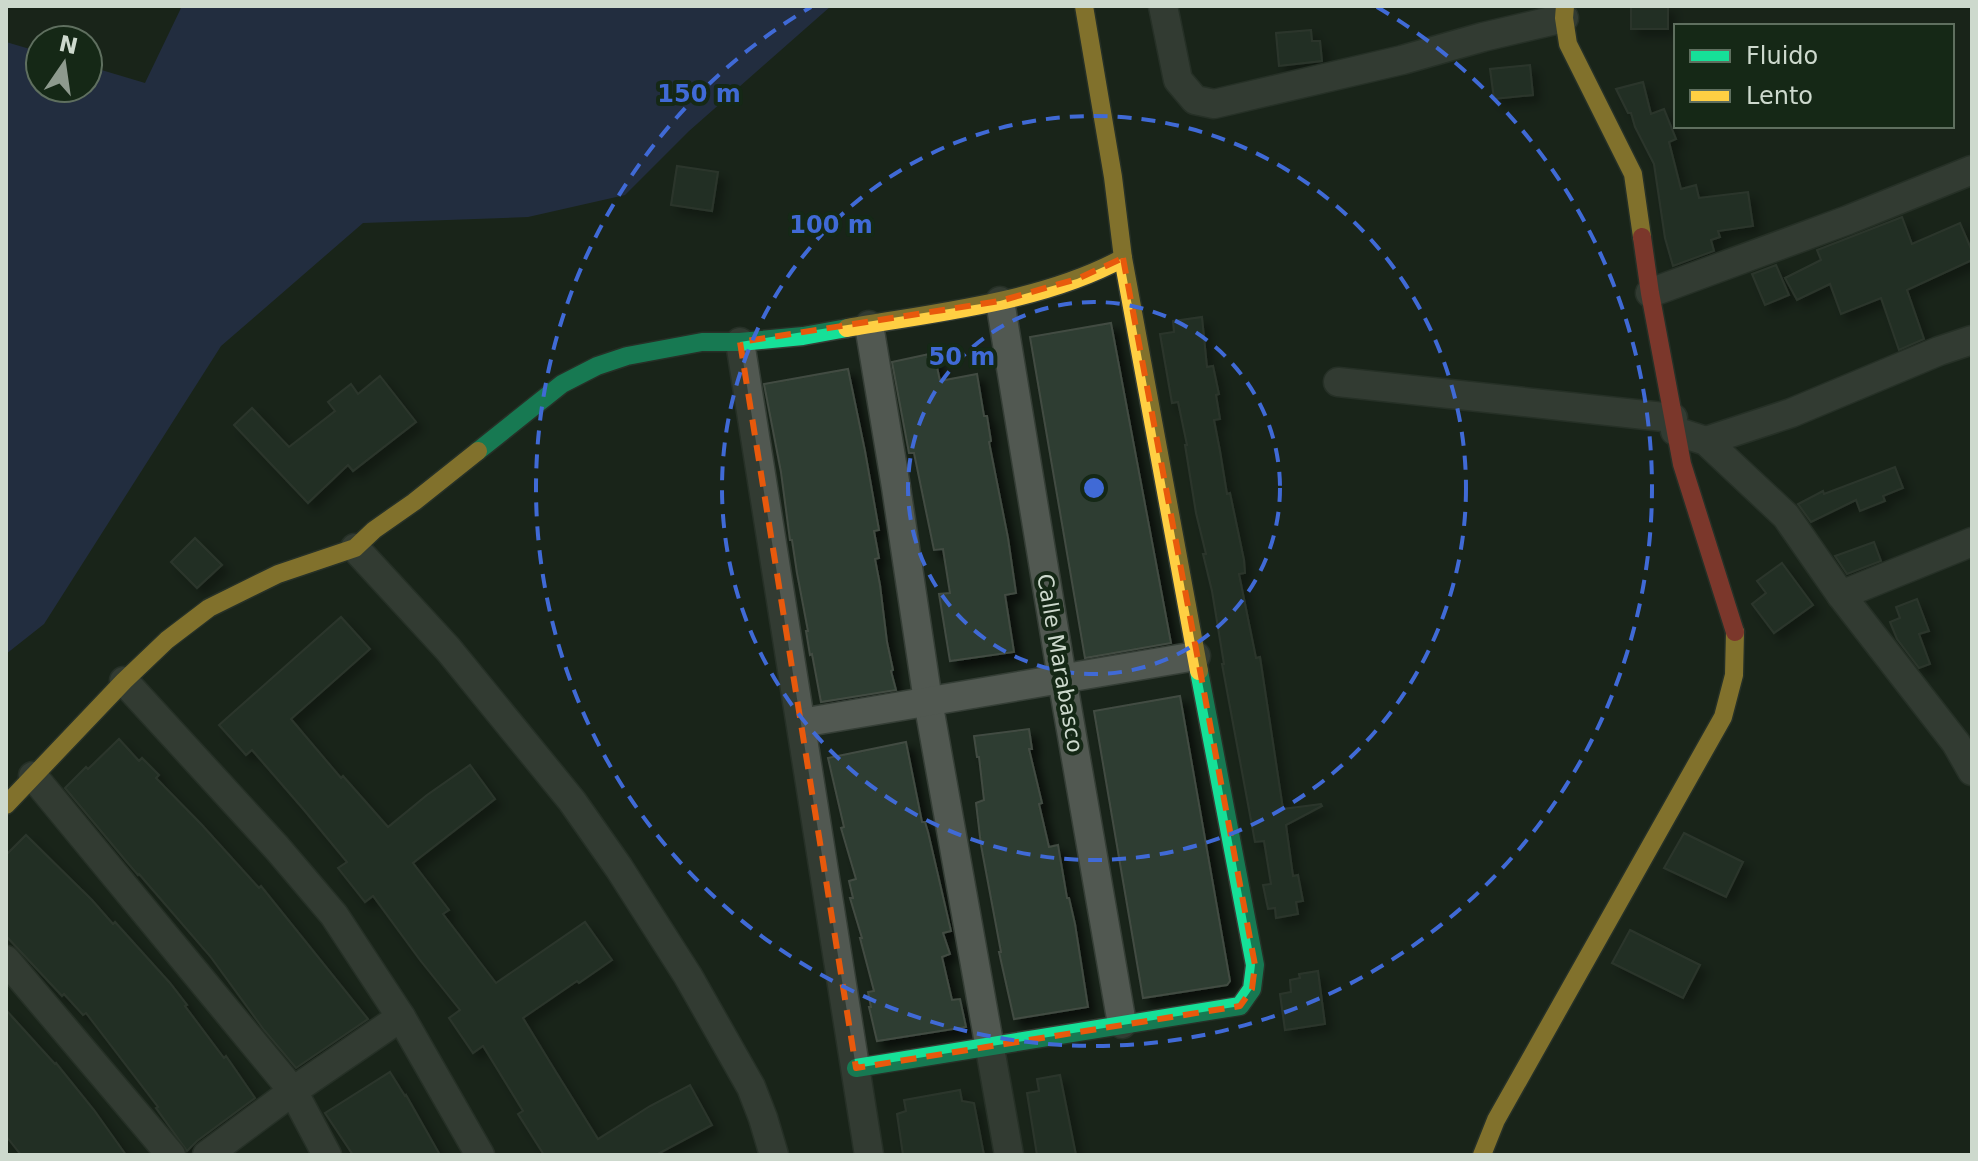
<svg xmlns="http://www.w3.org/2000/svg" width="1978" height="1161" font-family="'DejaVu Sans',sans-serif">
<defs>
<filter id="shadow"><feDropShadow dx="7" dy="7" stdDeviation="4" flood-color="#0009"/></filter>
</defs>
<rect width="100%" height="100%" fill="#19241a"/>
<path fill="#2e386d" d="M182 6H831L689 131 625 195 528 217 363 223 221 346 44 624 6 654V42L40 52V88H88V66L145 83Z"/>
<g fill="#2d3c30" stroke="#424c43" stroke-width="2" filter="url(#shadow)">
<rect x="1631" y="6" width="37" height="23"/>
<path d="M1311 30 1312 41H1320L1322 61 1279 66 1276 33Z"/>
<path d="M1530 65 1533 95 1494 99 1490 69Z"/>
<path d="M1643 82 1651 114 1664 109 1676 139 1669 142 1681 189 1696 185 1699 198 1748 192 1753 226 1718 231 1720 237 1711 240 1714 251 1673 266 1665 238 1654 164 1635 127 1631 113H1628L1616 89Z"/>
<path d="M677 166 718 172 712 211 671 205Z"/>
<path d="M1902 217 1912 244 1960 223 1972 251V260L1907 290 1924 339 1899 350 1881 298 1841 314 1830 284 1797 300 1785 278 1821 260 1817 250Z"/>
<path d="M1776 265 1789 295 1765 305 1752 274Z"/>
<path d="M1202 317 1207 367 1213 366 1219 394 1216 395 1220 419 1214 420 1220 451 1227 494 1230 493 1244 560 1245 573 1239 574 1256 658 1260 657 1283 809 1321 804 1322 806 1286 825 1293 876 1298 875 1303 901 1296 902 1298 914 1276 918 1275 908 1268 909 1263 885 1271 884 1264 841 1255 842 1222 664H1224L1212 591 1203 554H1206L1196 513 1185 445H1187L1178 402 1172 403 1160 334 1174 332 1173 321Z"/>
<path d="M1111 323 1171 643 1085 658 1030 337Z"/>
<path d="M934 353 940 381 977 374 984 416H987L991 441 989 442 1008 538 1016 593 1005 595 1014 652 950 661 939 594 950 593 943 549 934 550 914 453H909L892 362Z"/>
<path d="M848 369 865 451 879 530 874 531 879 558 875 559 880 585 887 642 893 670 891 671 896 690 821 702 812 654 810 655 806 631H808L797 573 792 540H790L781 472 764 384Z"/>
<path d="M380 376 416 422 353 471 348 465 308 503 234 425 252 408 289 447 335 411 328 402 351 384 358 394Z"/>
<path d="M1895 467 1903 488 1883 496 1885 501 1860 511 1856 500 1811 522 1798 504 1823 491 1824 494Z"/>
<path d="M195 538 222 565 197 588 171 562Z"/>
<path d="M1874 542 1881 561 1847 574 1835 556Z"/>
<path d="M1782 563 1813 605 1774 633 1752 604 1766 593 1757 581Z"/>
<path d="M1917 599 1929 631 1919 634 1930 664 1919 668 1897 639 1890 622 1900 618 1896 607Z"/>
<path d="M341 617 370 649 291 719 341 778 343 776 388 827 427 795 470 765 495 799 413 863 449 910 443 914 496 983 585 922 612 960 579 983 577 981 523 1018 556 1072 598 1139 650 1106 690 1085 712 1125 656 1155H544L518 1114 523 1111 483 1046 473 1053 449 1018 460 1010 420 960 373 896 365 902 338 868 347 862 304 810 252 750 246 755 219 725Z"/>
<path d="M1180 696 1230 981 1227 985 1143 998 1094 711Z"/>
<path d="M1029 729 1032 749H1029L1042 803 1039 804 1049 847 1058 845 1067 898H1069L1075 924 1088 1007 1014 1019 999 952H1001L981 845 976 803 984 800 979 757H977L974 736Z"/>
<path d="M119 739 139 761 142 758 159 775 156 778 202 825 259 888 261 886 368 1019 296 1068 264 1030 210 956 139 874 138 875 126 861 65 788 86 767 88 769Z"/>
<path d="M906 742 922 822H925L928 832 951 931 943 933 950 954 942 957 952 1000 960 999 966 1027 877 1041 869 1007H871L868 992 874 991 860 938H862L850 898H853L849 881 856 879 841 828 844 827 828 758Z"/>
<path d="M1684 833 1743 862 1726 897 1664 868Z"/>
<path d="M26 835 92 900 113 924 115 922 170 983 187 1005 185 1006 224 1058 226 1056 255 1098 197 1141 187 1151 156 1108 158 1107 86 1013 83 1015 64 994 62 996 6 936V855Z"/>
<path d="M1630 930 1700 965 1683 998 1612 963Z"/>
<path d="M1318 971 1325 1024 1285 1030 1280 994 1291 992 1290 980 1300 978 1299 974Z"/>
<path d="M6 1010 55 1064 56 1063 94 1110 126 1155H21L6 1136Z"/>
<path d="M390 1072 405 1096 406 1095 440 1155H353L325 1113Z"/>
<path d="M1060 1075 1076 1155H1037L1027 1093 1039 1091 1037 1079Z"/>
<path d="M960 1090 962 1101 974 1103 984 1155H903L897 1114 906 1111 904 1100Z"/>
</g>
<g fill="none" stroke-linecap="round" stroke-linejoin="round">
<defs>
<g id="street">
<path d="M1163 6 1178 80 1195 100 1214 104 1402 60 1483 37 1564 18"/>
<path d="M1650 293 1848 220 1972 170"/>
<path d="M1000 301 1062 678 1122 1024"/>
<path d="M869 325 896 487 928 701 1009 1155"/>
<path d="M740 342 869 1155"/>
<path d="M1338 382 1673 418"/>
<path d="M1675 431 1706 441 1786 516 1841 595 1956 743 1972 771"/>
<path d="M1706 441 1791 413 1939 351 1972 340"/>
<path d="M355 548 448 649 572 801 619 868 688 976 751 1087 763 1118 774 1155"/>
<path d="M1841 595 1972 542"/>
<path d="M124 681 277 848 334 915 401 1017 480 1155"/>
<path d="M801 723 1196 656"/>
<path d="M33 776 293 1091 327 1155"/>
<path d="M6 960 171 1155"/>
<path d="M207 1155 293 1091 401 1017"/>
</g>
<g id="fast">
<path d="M478 451 562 384 597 366 627 356 702 342H740L803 336 847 328"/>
<path d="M856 1068 1240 1006 1252 989 1255 965 1199 671"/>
</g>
<g id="slow">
<path d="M1084 6 1113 177 1123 258 1199 671"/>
<path d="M1565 6 1564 18 1568 44 1633 174 1642 237"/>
<path d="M847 328C937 312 1042 302 1123 258"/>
<path d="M6 805 124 681 167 640 209 608 278 574 355 548 374 530 414 502 478 451"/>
<path d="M1482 1155 1496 1120 1723 717 1734 675 1735 632"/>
</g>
<path id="jam" d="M1642 237 1650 293 1682 464 1735 632"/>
</defs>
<use href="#street" stroke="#353e36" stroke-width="31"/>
<use href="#fast" stroke="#353e36" stroke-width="21"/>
<use href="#slow" stroke="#353e36" stroke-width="21"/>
<use href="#jam" stroke="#353e36" stroke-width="21"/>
<use href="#street" stroke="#515851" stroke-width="28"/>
<use href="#fast" stroke="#16e098" stroke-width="18"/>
<use href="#slow" stroke="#ffcf43" stroke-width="18"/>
<use href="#jam" stroke="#f24e42" stroke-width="18"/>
</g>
<path d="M0 0H1978V1161H0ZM1123 258 1255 965 1252 989 1240 1006 856 1068 740 342 1000 301 1077 279Z" fill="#19241a" fill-opacity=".55" fill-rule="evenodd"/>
<path fill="none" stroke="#e8590c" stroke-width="6" stroke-dasharray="16 10" stroke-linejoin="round" d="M1123 258 1255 965 1252 989 1240 1006 856 1068 740 342 1000 301 1077 279Z"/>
<g fill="none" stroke="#406ad6" stroke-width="4" stroke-dasharray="14 10">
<circle cx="1094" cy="488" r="186"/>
<circle cx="1094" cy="488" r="372"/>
<path d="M1377 7A558 558 0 1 1 811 7"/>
</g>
<g text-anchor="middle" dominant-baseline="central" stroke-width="8" stroke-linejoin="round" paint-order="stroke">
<g font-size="22" fill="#cdd9cd" stroke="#152816">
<text transform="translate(1060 663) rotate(80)">Calle Marabasco</text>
</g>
</g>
<circle cx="1094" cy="488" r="12" fill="#406ad6" stroke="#152816" stroke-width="4"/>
<g font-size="24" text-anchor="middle" font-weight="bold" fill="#406ad6" stroke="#152816" stroke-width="8" stroke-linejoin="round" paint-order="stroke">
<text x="699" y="102">150 m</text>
<text x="831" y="233">100 m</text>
<text x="962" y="365">50 m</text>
</g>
<rect width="1978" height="1161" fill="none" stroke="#cdd9cd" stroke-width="16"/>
<rect x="1674" y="24" width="280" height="104" fill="#152816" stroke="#5f6f5f" stroke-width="2"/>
<rect x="1690" y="50" width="40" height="12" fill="#16e098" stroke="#5f6f5f" stroke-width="2"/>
<text x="1746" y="64" font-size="24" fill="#cdd9cd">Fluido</text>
<rect x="1690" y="90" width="40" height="12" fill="#ffcf43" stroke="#5f6f5f" stroke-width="2"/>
<text x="1746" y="104" font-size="24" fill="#cdd9cd">Lento</text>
<g transform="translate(64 64) rotate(13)"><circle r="38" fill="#152816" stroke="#5f6f5f" stroke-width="2"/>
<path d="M0-6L14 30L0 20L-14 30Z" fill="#8e9a8e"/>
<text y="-12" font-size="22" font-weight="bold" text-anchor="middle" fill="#cdd9cd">N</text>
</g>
</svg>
